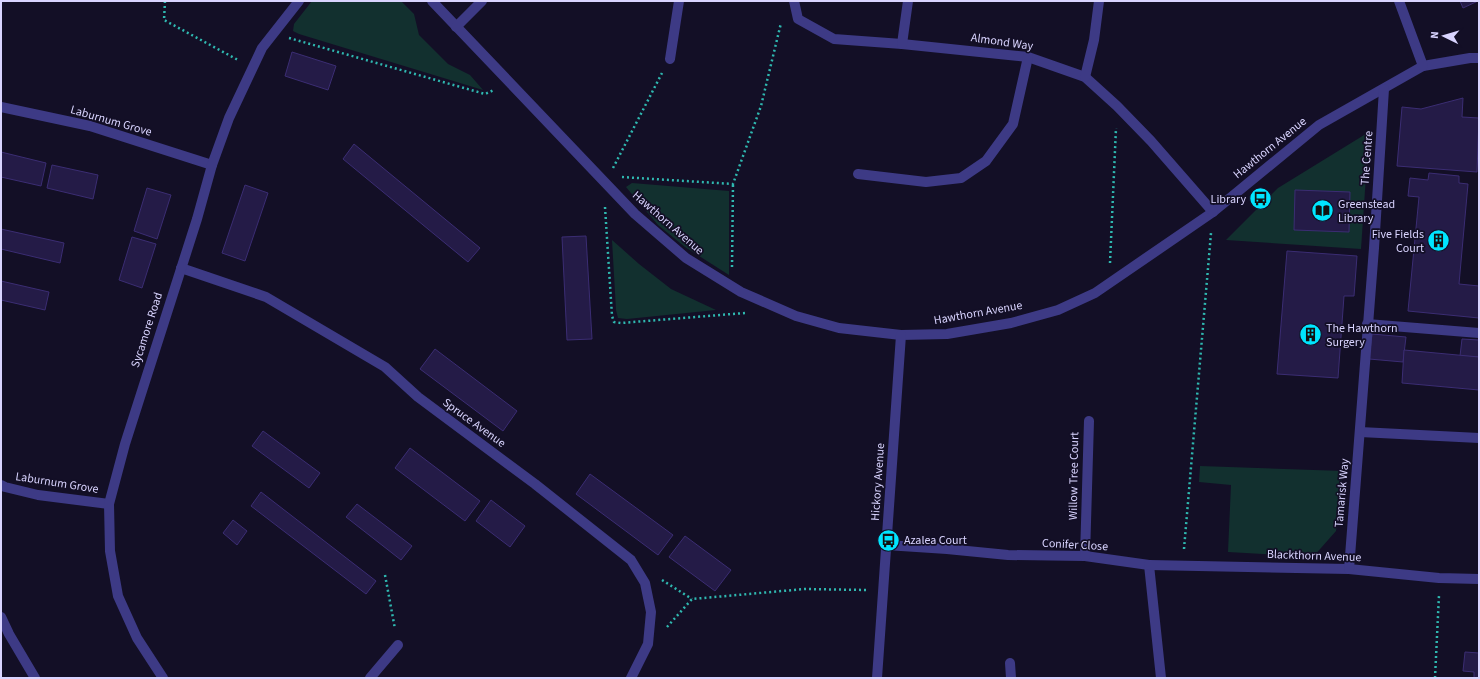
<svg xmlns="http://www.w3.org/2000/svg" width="1480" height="679" font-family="'Source Sans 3',sans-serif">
<rect width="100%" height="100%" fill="#130f26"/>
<g fill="#12302f">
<path d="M312 1H401L414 14 419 35 448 64 470 75 483 90 299 34 293 31 294 24Z"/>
<path d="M1369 132 1361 249 1226 240 1278 188Z"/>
<path d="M632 183 729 191V275L685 247 658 225 626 187Z"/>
<path d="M612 240 639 264 671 289 716 310 627 319 618 318 616 310Z"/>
<path d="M1200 466 1343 471 1336 531 1313 557 1228 552 1231 485 1199 482Z"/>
</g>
<g fill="#241b47" stroke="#3b2d73">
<path d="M1460 1H1478L1463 8Z"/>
<path d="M292 52 336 66 328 90 285 76Z"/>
<path d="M1463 98 1462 117 1479 118 1477 172 1397 166 1402 107 1421 109Z"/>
<path d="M354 144 480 248 468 262 343 159Z"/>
<path d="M1 152 46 163 41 186 1 177Z"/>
<path d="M52 165 98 175 93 199 47 188Z"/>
<path d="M1429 173 1459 176V183L1468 184 1459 284 1479 286V318L1408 311 1419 197 1408 196 1410 178 1428 180Z"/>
<path d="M245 185 268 193 245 261 222 253Z"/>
<path d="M147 188 171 195 157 239 134 231Z"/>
<path d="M1295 190 1350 192 1349 232 1294 230Z"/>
<path d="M1 229 64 243 60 263 1 249Z"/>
<path d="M586 236 592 339 567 340 562 237Z"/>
<path d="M132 237 156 244 142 288 119 280Z"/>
<path d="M1287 251 1357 256 1354 296H1344L1338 378 1277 374Z"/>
<path d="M1 281 49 292 45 310 1 300Z"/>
<path d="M1372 334 1406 337 1403 362 1369 359Z"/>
<path d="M1462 339 1479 340V357L1460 356Z"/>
<path d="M435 349 517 411 503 431 420 369Z"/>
<path d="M1404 350 1479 357V390L1402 383Z"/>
<path d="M263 431 320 473 309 488 252 446Z"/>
<path d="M410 448 480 501 465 521 395 468Z"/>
<path d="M590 474 673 535 658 555 576 494Z"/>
<path d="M261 492 376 581 366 594 251 506Z"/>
<path d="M491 500 525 526 510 547 476 521Z"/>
<path d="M357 504 412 546 401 560 346 517Z"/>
<path d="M233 520 247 531 237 545 223 533Z"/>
<path d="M685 536 731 570 715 591 669 557Z"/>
<path d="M1465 652 1479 653V678H1474V672L1463 671Z"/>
</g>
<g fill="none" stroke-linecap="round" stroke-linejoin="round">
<g stroke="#2fb8b0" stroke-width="2.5" stroke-dasharray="2 3" stroke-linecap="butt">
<path d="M165 1 164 20 238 60"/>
<path d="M289 38 485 94 494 90"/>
<path d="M613 168 662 73"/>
<path d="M622 177 733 184 761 106 781 23"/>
<path d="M605 207 612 316 614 322 621 323 745 313"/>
<path d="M1110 263 1116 128"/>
<path d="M732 267 733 184"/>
<path d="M1184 549 1211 233"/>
<path d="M385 575 395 629"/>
<path d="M662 580 692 599"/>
<path d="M667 627 692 599 805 589 867 590"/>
<path d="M1435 678 1439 595"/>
</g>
<g stroke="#3d3a85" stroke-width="10">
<path d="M432 1 635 214 686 258 741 292 796 316 839 328 901 335 947 334 1011 323 1058 310 1095 293 1213 212 1319 125 1423 66 1470 58H1479"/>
<path d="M794 1 798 19 834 39 902 44 1028 57 1085 77 1117 106 1151 141 1213 212"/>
<path d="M1399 1 1423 66"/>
<path d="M456 27 482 1"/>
<path d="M902 44 908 1"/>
<path d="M670 59 679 1"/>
<path d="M1085 77 1094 40 1099 1"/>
<path d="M1 107 90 126 212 165"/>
<path d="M858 174 926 182 961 178 986 161 1013 124 1028 57"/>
<path d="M181 268 266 297 385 367 418 397 535 484 631 560 645 583 651 612 648 644 631 678"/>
<path d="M1367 324 1479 333"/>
<path d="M1360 432 1479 438"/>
<path d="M1 485 5 487 38 495 109 504"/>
<path d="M886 545 947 549 1008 555 1085 556 1149 565 1161 678"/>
<path d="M1085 556 1089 421"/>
<path d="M1149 565 1349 569 1439 578 1479 579"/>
<path d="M1349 569 1374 248 1384 89"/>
<path d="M1 617 9 634 35 678"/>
<path d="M1010 663 1011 678"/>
<path d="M163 678 137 638 118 596 110 551 109 504 125 444 197 219 212 165 229 118 262 48 299 1"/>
<path d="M370 678 398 645"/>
<path d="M877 678 901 335"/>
</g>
</g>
<defs>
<symbol id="bus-disc" viewBox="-11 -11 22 22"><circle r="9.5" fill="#00e5ff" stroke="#130f26"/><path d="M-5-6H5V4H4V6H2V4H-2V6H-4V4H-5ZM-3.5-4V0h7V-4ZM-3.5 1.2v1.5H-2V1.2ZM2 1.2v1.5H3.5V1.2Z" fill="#111"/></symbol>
<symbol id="library-disc" viewBox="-11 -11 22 22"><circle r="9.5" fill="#00e5ff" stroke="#130f26"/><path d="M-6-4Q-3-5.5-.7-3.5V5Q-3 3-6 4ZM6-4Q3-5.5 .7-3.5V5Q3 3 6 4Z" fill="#111"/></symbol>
<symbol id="building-disc" viewBox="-11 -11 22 22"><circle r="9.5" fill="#00e5ff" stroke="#130f26"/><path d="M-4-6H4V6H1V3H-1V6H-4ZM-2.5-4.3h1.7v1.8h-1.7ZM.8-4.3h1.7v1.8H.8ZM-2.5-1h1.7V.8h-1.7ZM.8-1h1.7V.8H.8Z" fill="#111"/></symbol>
</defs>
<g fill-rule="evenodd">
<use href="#bus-disc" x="1248" y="186" width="25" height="25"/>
<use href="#library-disc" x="1310" y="198" width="25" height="25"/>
<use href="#building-disc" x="1426" y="228" width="25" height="25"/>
<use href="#building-disc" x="1298" y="322" width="25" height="25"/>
<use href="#bus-disc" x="876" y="528" width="25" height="25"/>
</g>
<g text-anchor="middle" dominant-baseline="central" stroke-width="3.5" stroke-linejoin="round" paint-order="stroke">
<g font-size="12" fill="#d9d4ff" stroke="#130f26">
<text transform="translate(1002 42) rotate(8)">Almond Way</text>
<text transform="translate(111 121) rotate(16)">Laburnum Grove</text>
<text transform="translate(1270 148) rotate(-39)">Hawthorn Avenue</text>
<text transform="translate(1367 158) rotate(-86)">The Centre</text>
<text transform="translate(668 223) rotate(41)">Hawthorn Avenue</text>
<text transform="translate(978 313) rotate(-10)">Hawthorn Avenue</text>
<text transform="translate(147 330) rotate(-72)">Sycamore Road</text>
<text transform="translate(474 423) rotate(36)">Spruce Avenue</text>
<text transform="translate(1074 476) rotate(-89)">Willow Tree Court</text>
<text transform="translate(878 482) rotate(-86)">Hickory Avenue</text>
<text transform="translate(57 483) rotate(9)">Laburnum Grove</text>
<text transform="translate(1342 493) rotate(-85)">Tamarisk Way</text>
<text transform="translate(1075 545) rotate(3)">Conifer Close</text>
<text transform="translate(1314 556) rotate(2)">Blackthorn Avenue</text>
</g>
<g font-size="12" fill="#d9d4ff" stroke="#130f26" text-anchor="start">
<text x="1246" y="199" text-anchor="end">Library</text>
<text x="1338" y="204">Greenstead<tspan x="1338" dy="14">Library</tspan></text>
<text x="1424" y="234" text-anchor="end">Five Fields<tspan x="1424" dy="14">Court</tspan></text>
<text x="1326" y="328">The Hawthorn<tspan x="1326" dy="14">Surgery</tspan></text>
<text x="904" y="540">Azalea Court</text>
</g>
</g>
<rect width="1480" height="679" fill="none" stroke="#d9d4ff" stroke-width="4"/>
<g transform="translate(1444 36) rotate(275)" stroke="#130f26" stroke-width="3" paint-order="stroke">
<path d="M0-3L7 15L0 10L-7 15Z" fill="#d9d4ff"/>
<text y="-6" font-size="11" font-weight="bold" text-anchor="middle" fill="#d9d4ff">N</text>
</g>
</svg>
